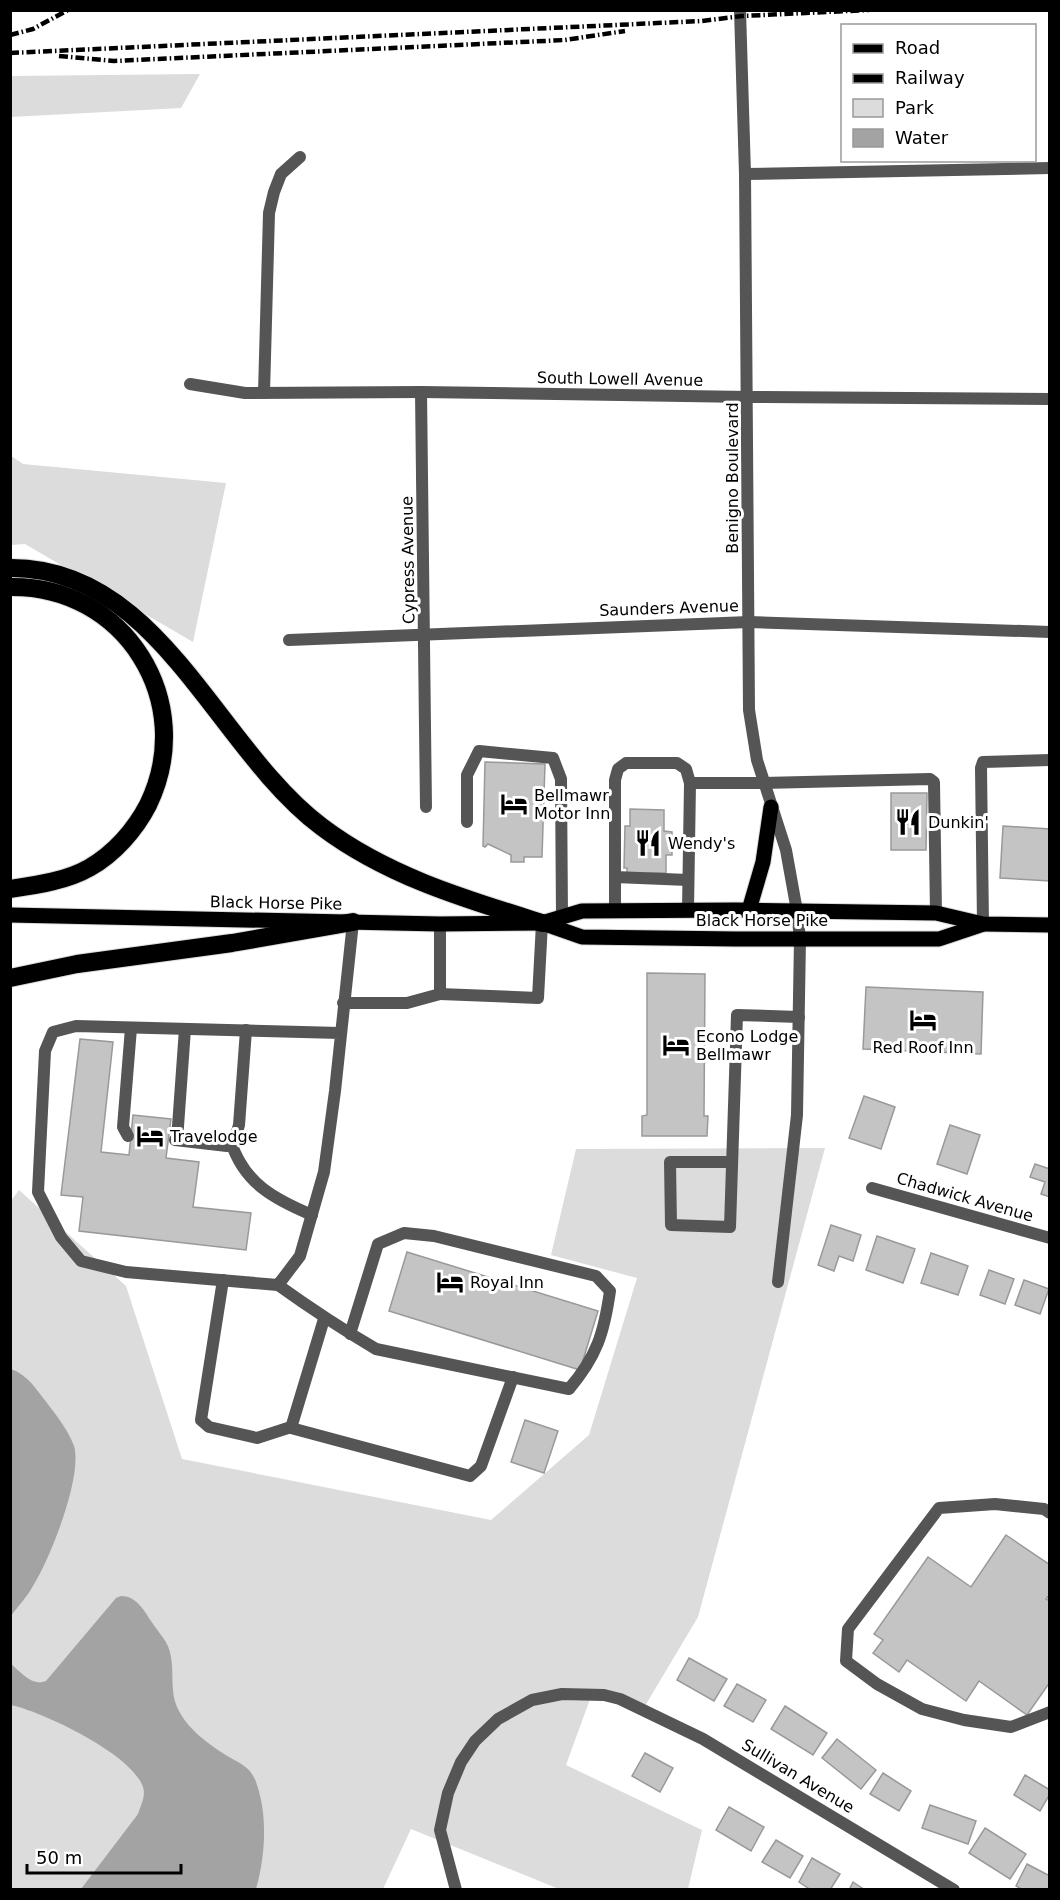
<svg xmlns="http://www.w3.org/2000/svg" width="1060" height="1900" font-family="'DejaVu Sans',sans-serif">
<rect width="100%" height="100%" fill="#fff"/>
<g fill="#dcdcdc">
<path d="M200 74 181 108 11 117V76Z"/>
<path d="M10 455 23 464 226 483 193 642 25 544 11 545Z"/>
<path d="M825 1148 698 1617 642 1711 593 1691 566 1765 702 1830 688 1889H559L411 1829 383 1889 11 1890 10 1202 19 1190 126 1286 182 1459 491 1520 589 1435 637 1278 551 1255 576 1149Z"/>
</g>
<g fill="#a3a3a3">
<path d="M11 1369C28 1375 36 1389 47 1403 57 1416 68 1430 74 1446 83 1476 50 1559 33 1586 27 1597 18 1606 11 1616Z"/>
<path d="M121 1596C136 1596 144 1610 151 1621 159 1634 169 1641 171 1657 174 1673 170 1691 177 1707 187 1729 208 1744 229 1757 243 1765 252 1768 257 1785 268 1817 265 1858 256 1889H81L138 1814C141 1805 146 1796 143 1787 132 1754 43 1712 11 1705V1664C21 1672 32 1687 46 1681L116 1598Z"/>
</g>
<g fill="#c4c4c4" stroke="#999" stroke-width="1.5">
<path d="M485 762 545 764 542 857H524V862H511V855L488 844 485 847 483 846Z"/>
<path d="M891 793H927L926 850H891Z"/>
<path d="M630 809 664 810V831L672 832V855H666V873H627V868H624L625 826H630Z"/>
<path d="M1003 826 1050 829V881L1000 878Z"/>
<path d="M647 973 705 974 704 1116H708L707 1136H642V1116L647 1115Z"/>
<path d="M866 987 983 992 981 1054 863 1049Z"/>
<path d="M80 1039 113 1042 101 1152 129 1155 133 1115 171 1119 166 1158 199 1162 193 1207 251 1213 246 1250 79 1231 83 1197 61 1195Z"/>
<path d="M864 1096 895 1107 881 1149 849 1138Z"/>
<path d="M950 1125 980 1135 967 1174 937 1164Z"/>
<path d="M1035 1164 1050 1169V1197L1041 1194 1045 1182 1030 1177Z"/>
<path d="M831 1225 861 1235 853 1261 839 1256 834 1271 818 1265Z"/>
<path d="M877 1236 915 1249 903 1283 866 1270Z"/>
<path d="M407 1252 598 1311 580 1370 389 1311Z"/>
<path d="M931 1253 968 1266 958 1295 921 1283Z"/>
<path d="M989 1270 1014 1279 1005 1304 980 1295Z"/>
<path d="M1024 1280 1049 1289 1040 1314 1015 1305Z"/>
<path d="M525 1420 558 1431 544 1473 511 1462Z"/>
<path d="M1006 1535 1050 1565V1594L1046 1599 1050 1601V1682L1027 1715 979 1681 966 1701 907 1660 899 1672 873 1653 883 1640 874 1634 928 1557 971 1587Z"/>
<path d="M689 1658 727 1679 714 1701 677 1680Z"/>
<path d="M737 1684 766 1700 753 1722 724 1706Z"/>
<path d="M785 1706 827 1733 813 1755 771 1729Z"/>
<path d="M837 1739 876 1770 861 1789 822 1758Z"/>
<path d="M645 1753 673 1768 660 1792 632 1776Z"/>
<path d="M883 1773 911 1791 899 1811 870 1794Z"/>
<path d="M1025 1775 1050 1790V1794L1040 1811 1014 1795Z"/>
<path d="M930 1805 976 1821 968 1844 922 1828Z"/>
<path d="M729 1807 764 1827 751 1851 716 1830Z"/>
<path d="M985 1828 1026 1854 1010 1879 969 1853Z"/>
<path d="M776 1840 803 1856 790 1878 762 1862Z"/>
<path d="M812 1858 840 1874 830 1890H811L799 1882Z"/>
<path d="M1027 1864 1050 1876V1890H1023L1016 1886Z"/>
<path d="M853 1882 865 1890H849Z"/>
</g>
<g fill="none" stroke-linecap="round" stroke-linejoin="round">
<defs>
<g id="primary">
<path d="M749 910 763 862 771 807"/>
<path d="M10 915 440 924 542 923 582 911 736 910 936 913 983 924 1050 925"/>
<path d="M542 923 582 937 736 939H939L981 925"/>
</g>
<g id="motorway">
<path d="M10 568C160 567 216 748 322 827 387 876 465 899 542 923"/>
<path d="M10 587C125 585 198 702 148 805 135 830 114 854 89 868 66 881 37 885 10 889"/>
<path d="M10 978 77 964 232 943 353 922"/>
</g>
</defs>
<use href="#primary" stroke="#dbdbdb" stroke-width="17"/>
<use href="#motorway" stroke="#dbdbdb" stroke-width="20"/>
<g stroke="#555" stroke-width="12">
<path d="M264 393 269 213 274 192 281 174 300 157"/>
<path d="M425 727 426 807"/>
<path d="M690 783H763L930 779 934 782 936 913"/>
<path d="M467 822V775L479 751 553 758 561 779 562 917"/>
<path d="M615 877 688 880"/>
<path d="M615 911V780L618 769 626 763H677L686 769 690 783 688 910"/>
<path d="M440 924V994L538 998 542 923"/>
<path d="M983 924 981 768 983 762 1050 760"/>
<path d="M343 1003H407L440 994"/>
<path d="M340 1033 76 1026 53 1032 45 1051 38 1192 61 1237 81 1261 126 1272 278 1285 300 1256 324 1172 335 1091 353 922"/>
<path d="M128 1136 123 1127 131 1028"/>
<path d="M175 1140 227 1146 235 1138 239 1125 246 1030"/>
<path d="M177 1140 185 1029"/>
<path d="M231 1142C244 1183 274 1199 312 1215"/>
<path d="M731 1162H670L671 1225 730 1227 737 1015 799 1017"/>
<path d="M223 1280 201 1420 209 1427 257 1438 291 1427"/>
<path d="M778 1282 797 1115 800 939"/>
<path d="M278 1285C310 1308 342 1329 376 1349L569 1389C597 1356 604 1333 610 1291L596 1276 434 1236 404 1233 378 1244 350 1334"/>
<path d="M324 1319 291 1428 470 1476 481 1466 513 1377"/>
<path d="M1050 1513 1044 1509 995 1504 939 1508 848 1629 846 1661 877 1684 922 1709 964 1720 1011 1727 1050 1712"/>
</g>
<g stroke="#555" stroke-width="12">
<path d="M740 10 745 174 749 710 757 760 786 850 797 911 800 939"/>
<path d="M745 174 1050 168"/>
<path d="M190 384 245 393 421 392 748 397 1050 399"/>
<path d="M421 392 425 727"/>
<path d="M289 640 749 622 1050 632"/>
<path d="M872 1188 1050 1238"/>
<path d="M456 1890 440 1830 448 1793 461 1762 475 1741 498 1719 532 1700 562 1694 604 1695 620 1699 703 1739 954 1890"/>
</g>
<use href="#primary" stroke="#000" stroke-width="15"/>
<use href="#motorway" stroke="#000" stroke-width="18"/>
<g stroke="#000" stroke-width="4.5" stroke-dasharray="9 3 1.5 3" stroke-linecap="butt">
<path d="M10 35 33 29 68 10"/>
<path d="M10 53 702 21 742 16 869 10"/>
<path d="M59 56 114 61 565 40 625 31"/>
</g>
</g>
<defs>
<symbol id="hotel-bare" viewBox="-9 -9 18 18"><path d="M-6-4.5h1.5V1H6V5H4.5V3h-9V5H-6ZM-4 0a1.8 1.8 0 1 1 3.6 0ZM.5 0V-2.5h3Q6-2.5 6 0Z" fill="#000" stroke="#fff" stroke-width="2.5" paint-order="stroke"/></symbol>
<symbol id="restaurant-bare" viewBox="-9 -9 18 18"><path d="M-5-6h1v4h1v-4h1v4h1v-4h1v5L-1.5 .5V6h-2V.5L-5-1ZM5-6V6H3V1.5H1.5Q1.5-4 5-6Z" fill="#000" stroke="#fff" stroke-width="2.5" paint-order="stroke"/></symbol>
</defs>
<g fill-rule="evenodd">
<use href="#hotel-bare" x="495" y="785" width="38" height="38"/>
<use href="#restaurant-bare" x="889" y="803" width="38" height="38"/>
<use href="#restaurant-bare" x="629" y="824" width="38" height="38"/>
<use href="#hotel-bare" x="904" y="1001" width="38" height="38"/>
<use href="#hotel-bare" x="657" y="1026" width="38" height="38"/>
<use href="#hotel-bare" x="131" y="1117" width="38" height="38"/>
<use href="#hotel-bare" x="431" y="1263" width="38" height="38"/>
</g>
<g text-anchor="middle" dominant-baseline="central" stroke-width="6" stroke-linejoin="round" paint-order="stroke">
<g font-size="16" fill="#000" stroke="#fff">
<text transform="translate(620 379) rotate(1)">South Lowell Avenue</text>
<text transform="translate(732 478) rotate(-90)">Benigno Boulevard</text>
<text transform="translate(408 560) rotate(-91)">Cypress Avenue</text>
<text transform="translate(669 608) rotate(-2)">Saunders Avenue</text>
<text transform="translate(276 903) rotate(1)">Black Horse Pike</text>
<text x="762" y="920">Black Horse Pike</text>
<text transform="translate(965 1197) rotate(16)">Chadwick Avenue</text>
<text transform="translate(798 1776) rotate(31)">Sullivan Avenue</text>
</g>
<g font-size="16" fill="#000" stroke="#fff" text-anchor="start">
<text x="534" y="795">Bellmawr<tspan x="534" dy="18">Motor Inn</tspan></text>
<text x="928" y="822">Dunkin'</text>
<text x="668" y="843">Wendy's</text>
<text x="696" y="1036">Econo Lodge<tspan x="696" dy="18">Bellmawr</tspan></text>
<text x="923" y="1047" text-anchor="middle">Red Roof Inn</text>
<text x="170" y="1136">Travelodge</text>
<text x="470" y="1282">Royal Inn</text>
</g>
</g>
<rect width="1060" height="1900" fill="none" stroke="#000000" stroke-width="24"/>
<rect x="841" y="24" width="195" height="138" fill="#ffffff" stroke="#999999" stroke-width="1.5"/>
<rect x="853" y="44" width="30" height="9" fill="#000000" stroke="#999999" stroke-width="1.5"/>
<text x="895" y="54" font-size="18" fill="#000000">Road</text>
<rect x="853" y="74" width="30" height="9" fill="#000000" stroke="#999999" stroke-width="1.5"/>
<text x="895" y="84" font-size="18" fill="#000000">Railway</text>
<rect x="853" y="99" width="30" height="18" fill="#dcdcdc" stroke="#999999" stroke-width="1.5"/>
<text x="895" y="114" font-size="18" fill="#000000">Park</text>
<rect x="853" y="129" width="30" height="18" fill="#a3a3a3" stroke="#999999" stroke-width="1.5"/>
<text x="895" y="144" font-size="18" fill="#000000">Water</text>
<path d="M27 1864v9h154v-9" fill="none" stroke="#000000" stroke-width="3"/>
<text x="36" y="1864" font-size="18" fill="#000000" stroke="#ffffff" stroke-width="4.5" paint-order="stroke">50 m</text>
</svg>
